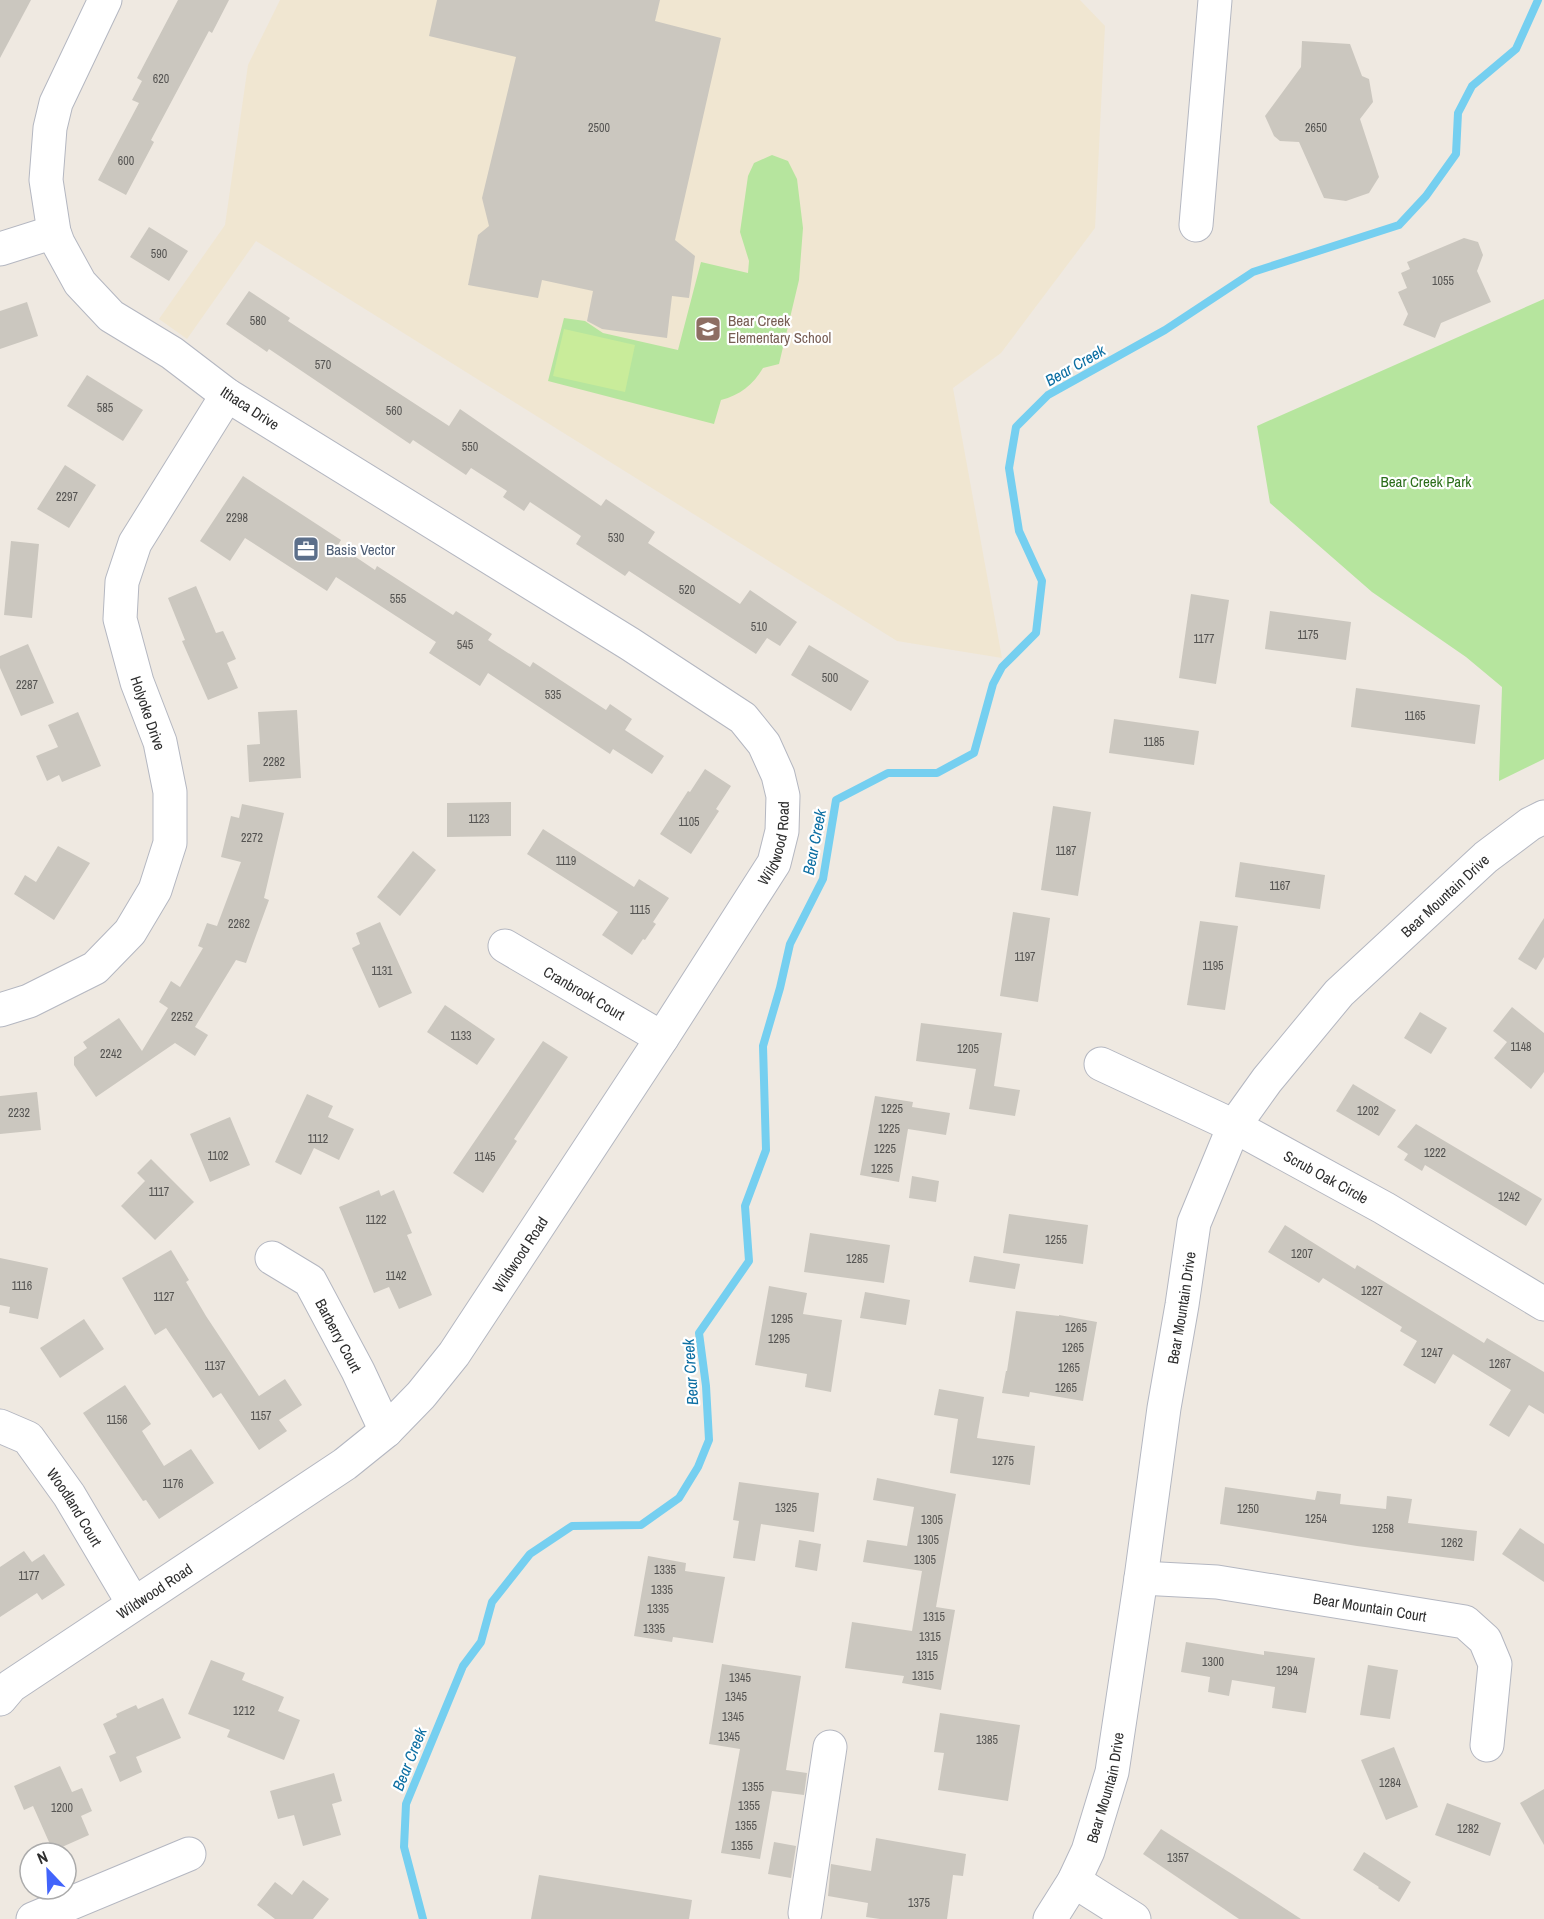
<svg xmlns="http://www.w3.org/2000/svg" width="1544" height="1919" font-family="'Archivo Narrow',sans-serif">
<rect width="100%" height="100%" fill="#efe9e1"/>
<path fill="#f0e6d1" d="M280 0H1080L1105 26 1095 228 1001 353 953 388 1002 658 897 641 256 241 187 339 159 319 225 225 248 65Z"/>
<g fill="#b6e59e">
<path d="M772 155 788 161 797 179 803 228 799 280 779 364 763 368C753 385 740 395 721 400L714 424 548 381 564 318 585 321 603 333 678 350 701 262 748 273 749 261 740 232 748 176 754 163Z"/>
<path d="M1544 299V759L1499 781 1502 687 1466 657 1372 592 1270 503 1257 426Z"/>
</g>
<path fill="#c9ec9a" d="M564 329 635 345 625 392 553 376Z"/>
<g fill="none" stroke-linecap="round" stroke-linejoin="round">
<path stroke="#75cff0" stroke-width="8" d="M423 1919 404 1847 406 1804 463 1666 481 1642 492 1602 530 1554 572 1526 641 1525 679 1498 698 1467 709 1440 706 1386 699 1333 749 1261 745 1206 766 1150 763 1046 780 988 790 944 823 879 836 800 888 773H937L974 753 993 684 1002 667 1036 633 1042 581 1019 531 1009 468 1016 427 1048 395 1165 330 1253 272 1399 225 1426 196 1456 154 1458 113 1472 86 1516 49 1538 0"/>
</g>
<g fill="#cbc7bf">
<path d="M0 0H31L0 58Z"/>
<path d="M178 0H229L212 33 209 31 151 140 154 142 126 195 98 180 139 103 132 100 142 81 137 78Z"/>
<path d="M437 0H660L655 21 721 38 675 240 695 256 689 298 672 296 667 338 602 329 587 321 593 291 542 280 538 298 468 285 478 235 489 226 482 198 516 57 429 36Z"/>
<path d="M1302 41 1350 44 1362 76 1369 79 1373 102 1360 119 1379 177 1369 193 1346 201 1324 198 1299 142 1280 141 1274 136 1265 116 1301 67Z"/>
<path d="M149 227 188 251 169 281 130 257Z"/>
<path d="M1464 238 1478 242 1483 255 1477 271 1491 302 1441 323 1435 338 1403 325 1408 314 1398 292 1407 288 1401 273 1410 269 1407 262Z"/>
<path d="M249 291 290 318 288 321 449 426 460 409 601 506 606 499 655 532 648 543 740 604 750 590 797 622 780 646 767 638 756 654 629 571 625 576 576 544 581 536 530 502 524 511 503 497 507 491 471 468 466 475 413 440 410 444 269 349 267 352 226 324Z"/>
<path d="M27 302 38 336 0 349V311Z"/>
<path d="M87 375 143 410 123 441 67 406Z"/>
<path d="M65 465 96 485 69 528 37 509Z"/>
<path d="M243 476 341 540 338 545 375 570 377 566 453 615 456 611 492 634 488 640 530 667 533 662 606 710 610 704 632 719 625 730 664 756 652 774 613 749 610 754 488 673 480 686 429 653 436 642 336 577 327 591 245 538 230 561 200 541Z"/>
<path d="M11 541 39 544 32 618 4 615Z"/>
<path d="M196 586 216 633 223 631 236 659 227 663 238 688 208 700 182 641 185 640 168 598Z"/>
<path d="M1191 594 1229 600 1216 684 1179 678Z"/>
<path d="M1270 611 1351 622 1346 660 1265 649Z"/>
<path d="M28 644 54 703 21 716 0 668V656Z"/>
<path d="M809 645 869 681 851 711 791 675Z"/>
<path d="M1356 688 1480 705 1475 744 1351 727Z"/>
<path d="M297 710 301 778 249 782 247 745 260 744 258 712Z"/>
<path d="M78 712 101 766 62 782 59 775 47 781 36 756 58 747 48 725Z"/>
<path d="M1114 719 1199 731 1194 765 1109 753Z"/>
<path d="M705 769 731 786 716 809 719 811 691 854 660 834 688 791 690 792Z"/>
<path d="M511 802V836L447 837V803Z"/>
<path d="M242 804 284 813 264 898 269 900 246 963 236 960 195 1027 208 1035 195 1056 175 1043 96 1097 74 1065V1057L87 1048 83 1042 119 1018 142 1051 168 1008 159 1002 171 981 180 987 203 948 198 946 207 923 217 926 241 862 221 857 231 816 239 818Z"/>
<path d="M1053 806 1091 812 1078 896 1041 890Z"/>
<path d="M543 829 634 887 639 879 669 898 653 922 656 924 645 940 643 939 632 955 602 935 618 912 527 854Z"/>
<path d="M58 846 90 863 54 920 14 894 25 875 36 882Z"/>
<path d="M413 851 436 870 400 916 377 897Z"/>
<path d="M1240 862 1325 875 1320 909 1235 897Z"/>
<path d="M1013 912 1050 918 1038 1002 1000 996Z"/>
<path d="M1544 918V957L1536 970 1518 959Z"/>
<path d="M1200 921 1238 926 1225 1010 1187 1005Z"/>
<path d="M380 922 412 993 379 1008 352 948 360 944 356 933Z"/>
<path d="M445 1005 495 1039 477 1065 427 1032Z"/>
<path d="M1512 1007 1544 1033V1072L1531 1089 1494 1058 1507 1042 1493 1031Z"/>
<path d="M1420 1012 1447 1028 1431 1054 1404 1038Z"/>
<path d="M921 1023 1002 1033 994 1086 1020 1090 1015 1116 969 1109 976 1069 916 1061Z"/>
<path d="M543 1041 568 1057 514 1139 517 1141 483 1193 453 1173Z"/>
<path d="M1353 1084 1396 1110 1379 1136 1336 1111Z"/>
<path d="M37 1092 41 1130 0 1134V1096Z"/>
<path d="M307 1094 333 1106 328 1117 354 1129 339 1160 314 1148 301 1175 275 1162Z"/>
<path d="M875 1096 913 1102 912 1107 950 1113 946 1135 908 1129 899 1182 860 1175Z"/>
<path d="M230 1117 250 1165 210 1182 190 1134Z"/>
<path d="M1416 1124 1542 1199 1526 1226 1425 1165 1422 1171 1404 1160 1408 1154 1397 1147Z"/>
<path d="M151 1159 194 1202 155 1240 121 1206 145 1181 137 1173Z"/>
<path d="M912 1176 939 1181 936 1202 909 1198Z"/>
<path d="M379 1190 381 1196 394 1190 412 1233 407 1235 432 1295 399 1309 389 1287 374 1293 339 1207Z"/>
<path d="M1009 1214 1088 1225 1083 1264 1003 1253Z"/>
<path d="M1285 1225 1355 1269 1357 1265 1484 1343 1487 1338 1544 1372V1414L1529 1405 1509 1437 1489 1425 1511 1390 1453 1354 1435 1384 1403 1365 1417 1341 1400 1331 1402 1327 1323 1278 1319 1283 1268 1252Z"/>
<path d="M810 1233 890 1245 884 1283 804 1272Z"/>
<path d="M171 1250 189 1280 186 1282 206 1316 259 1396 285 1379 302 1405 279 1420 287 1431 259 1450 221 1393 213 1398 166 1328 155 1335 122 1278Z"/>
<path d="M974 1256 1020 1264 1015 1289 969 1282Z"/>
<path d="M0 1258 48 1268 38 1319 9 1313 10 1307 0 1305Z"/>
<path d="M769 1286 807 1293 803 1314 842 1320 831 1392 805 1387 807 1374 755 1365Z"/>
<path d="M865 1292 910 1300 906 1325 860 1318Z"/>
<path d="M1016 1311 1059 1316V1315L1097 1322 1083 1401 1030 1392 1029 1397 1002 1393 1006 1371H1007Z"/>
<path d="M84 1319 104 1349 60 1378 40 1348Z"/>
<path d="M125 1385 151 1424 142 1431 164 1466 191 1449 214 1483 159 1519 146 1500 143 1501 83 1413Z"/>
<path d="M939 1389 984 1397 977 1438 1035 1446 1030 1485 950 1473 958 1419 934 1415Z"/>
<path d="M877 1478 956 1494 936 1607 955 1610 941 1690 902 1683 904 1676 845 1668 852 1622 912 1631 922 1571 863 1562 867 1540 907 1546 914 1507 873 1500Z"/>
<path d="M739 1482 819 1493 814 1532 761 1524 755 1561 733 1558 739 1521 733 1520Z"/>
<path d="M1225 1487 1315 1500 1317 1491 1341 1494 1340 1504 1386 1509 1387 1496 1412 1499 1408 1523 1477 1531 1474 1561 1357 1546 1220 1524Z"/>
<path d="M1520 1528 1544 1544V1582L1502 1554Z"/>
<path d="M799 1540 821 1544 817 1571 795 1567Z"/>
<path d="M24 1551 32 1562 44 1554 65 1585 42 1600 37 1593 0 1617V1567Z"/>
<path d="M648 1556 686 1563 685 1571 725 1577 713 1643 673 1637 672 1642 634 1636Z"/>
<path d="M1186 1642 1264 1655V1651L1315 1658 1306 1713 1272 1708 1275 1687 1232 1680 1229 1696 1208 1692 1210 1677 1181 1672Z"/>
<path d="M211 1660 245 1673 242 1680 284 1697 278 1711 300 1720 284 1760 227 1737 230 1730 188 1714Z"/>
<path d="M722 1664 801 1676 786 1770 807 1773 804 1795 772 1791 760 1859 721 1853 740 1749 709 1744Z"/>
<path d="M1368 1665 1398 1670 1390 1719 1360 1715Z"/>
<path d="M163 1698 181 1738 136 1757 142 1772 120 1782 109 1756 116 1753 103 1724 117 1717 116 1714 136 1705 138 1709Z"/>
<path d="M940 1713 1020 1725 1008 1801 938 1790 944 1753 934 1752Z"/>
<path d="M1394 1747 1418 1807 1386 1820 1361 1760Z"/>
<path d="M60 1766 72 1792 82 1788 92 1811 81 1816 89 1835 53 1851 33 1806 24 1810 14 1786Z"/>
<path d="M334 1773 342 1801 332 1804 341 1835 303 1846 294 1815 278 1819 270 1791Z"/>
<path d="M1544 1789V1845L1520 1803Z"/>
<path d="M1447 1803 1501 1823 1490 1856 1435 1835Z"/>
<path d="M1161 1829 1232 1874 1301 1919H1239L1143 1854Z"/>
<path d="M876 1838 966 1854 963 1876 953 1875 947 1919H880L866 1917 868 1903 828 1896 831 1864 871 1871Z"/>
<path d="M774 1842 796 1846 791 1878 768 1874Z"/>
<path d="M1364 1852 1411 1882 1399 1902 1378 1888 1379 1887 1353 1870Z"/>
<path d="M539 1875 692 1900 689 1919H531Z"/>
<path d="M303 1880 329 1899 313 1919H275L257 1905 275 1882 292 1895Z"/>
</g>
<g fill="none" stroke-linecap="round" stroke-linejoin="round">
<defs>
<g id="minor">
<path d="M1196 225 1215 0"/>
<path d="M0 249 54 232"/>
<path id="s1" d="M505 946 662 1038"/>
<path d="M0 1010 29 1001 95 968 130 932 155 890 170 843V792L160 742 137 682 120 619 122 582 135 543 227 395"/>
<path id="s2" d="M1101 1064 1234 1126 1384 1208 1544 1304"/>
<path id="s3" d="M272 1258 310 1281 358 1371 386 1431"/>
<path id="s4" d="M0 1426 28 1438 69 1495 133 1603"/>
<path id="s5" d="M1141 1578 1217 1582 1465 1622 1485 1640 1495 1664 1487 1745"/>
<path id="s6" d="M0 1699 11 1686 345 1464 386 1431 421 1395 454 1354 662 1038 774 863 782 831 783 796 778 775 764 744 743 718 630 644 227 395 172 353 111 316 80 283 58 243 54 232 46 180 50 128 56 103 105 0"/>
<path d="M1074 1881 1134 1919"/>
<path d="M805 1913 830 1747"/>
<path d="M33 1919 189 1854"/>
<path id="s7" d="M1050 1919 1074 1881 1088 1851 1112 1772 1141 1578 1164 1408 1182 1305 1194 1223 1234 1126 1267 1080 1339 993 1486 857 1530 824 1544 817"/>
</g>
</defs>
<use href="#minor" stroke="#b4b7c1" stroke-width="35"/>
<use href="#minor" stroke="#fff" stroke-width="33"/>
</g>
<defs>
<symbol id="school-square" viewBox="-11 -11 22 22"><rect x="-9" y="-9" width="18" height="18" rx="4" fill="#8d6e63" stroke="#fff"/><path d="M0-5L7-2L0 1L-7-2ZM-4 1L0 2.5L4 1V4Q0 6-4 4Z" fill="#fff"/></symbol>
<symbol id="office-square" viewBox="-11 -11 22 22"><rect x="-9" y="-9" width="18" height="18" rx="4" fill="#5c6f8a" stroke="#fff"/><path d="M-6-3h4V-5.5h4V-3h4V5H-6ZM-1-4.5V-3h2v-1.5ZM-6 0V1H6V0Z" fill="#fff"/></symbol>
</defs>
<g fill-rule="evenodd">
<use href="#school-square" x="693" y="314" width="30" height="30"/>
<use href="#office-square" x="291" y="534" width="30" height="30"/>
</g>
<g text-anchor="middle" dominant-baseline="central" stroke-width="4.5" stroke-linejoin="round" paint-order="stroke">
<g font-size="12" fill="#555452">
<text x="161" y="79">620</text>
<text x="599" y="128">2500</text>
<text x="1316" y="128">2650</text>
<text x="126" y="161">600</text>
<text x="159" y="254">590</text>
<text x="1443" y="281">1055</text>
<text x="258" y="321">580</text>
<text x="323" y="365">570</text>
<text x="105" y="408">585</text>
<text x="394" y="411">560</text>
<text x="470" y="447">550</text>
<text x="67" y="497">2297</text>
<text x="237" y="518">2298</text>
<text x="616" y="538">530</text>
<text x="687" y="590">520</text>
<text x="398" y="599">555</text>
<text x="759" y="627">510</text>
<text x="1308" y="635">1175</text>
<text x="1204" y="639">1177</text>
<text x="465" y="645">545</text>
<text x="830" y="678">500</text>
<text x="27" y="685">2287</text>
<text x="553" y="695">535</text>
<text x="1415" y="716">1165</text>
<text x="1154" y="742">1185</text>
<text x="274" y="762">2282</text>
<text x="479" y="819">1123</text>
<text x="689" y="822">1105</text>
<text x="252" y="838">2272</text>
<text x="1066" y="851">1187</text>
<text x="566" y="861">1119</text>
<text x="1280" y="886">1167</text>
<text x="640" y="910">1115</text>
<text x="239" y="924">2262</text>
<text x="1025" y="957">1197</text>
<text x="1213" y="966">1195</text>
<text x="382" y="971">1131</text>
<text x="182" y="1017">2252</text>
<text x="461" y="1036">1133</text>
<text x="1521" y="1047">1148</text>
<text x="968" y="1049">1205</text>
<text x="111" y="1054">2242</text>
<text x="892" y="1109">1225</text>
<text x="1368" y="1111">1202</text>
<text x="19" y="1113">2232</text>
<text x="889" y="1129">1225</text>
<text x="318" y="1139">1112</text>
<text x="885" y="1149">1225</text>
<text x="1435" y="1153">1222</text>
<text x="218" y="1156">1102</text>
<text x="485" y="1157">1145</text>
<text x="882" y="1169">1225</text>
<text x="159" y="1192">1117</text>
<text x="1509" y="1197">1242</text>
<text x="376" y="1220">1122</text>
<text x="1056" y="1240">1255</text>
<text x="1302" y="1254">1207</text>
<text x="857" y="1259">1285</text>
<text x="396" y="1276">1142</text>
<text x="22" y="1286">1116</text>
<text x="1372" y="1291">1227</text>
<text x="164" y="1297">1127</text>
<text x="782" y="1319">1295</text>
<text x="1076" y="1328">1265</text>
<text x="779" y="1339">1295</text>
<text x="1073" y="1348">1265</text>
<text x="1432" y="1353">1247</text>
<text x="1500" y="1364">1267</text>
<text x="215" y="1366">1137</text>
<text x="1069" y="1368">1265</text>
<text x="1066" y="1388">1265</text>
<text x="261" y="1416">1157</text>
<text x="117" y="1420">1156</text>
<text x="1003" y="1461">1275</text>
<text x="173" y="1484">1176</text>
<text x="786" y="1508">1325</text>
<text x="1248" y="1509">1250</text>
<text x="1316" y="1519">1254</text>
<text x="932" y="1520">1305</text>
<text x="1383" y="1529">1258</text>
<text x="928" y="1540">1305</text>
<text x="1452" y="1543">1262</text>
<text x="925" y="1560">1305</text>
<text x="665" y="1570">1335</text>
<text x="29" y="1576">1177</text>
<text x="662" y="1590">1335</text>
<text x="658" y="1609">1335</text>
<text x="934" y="1617">1315</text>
<text x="654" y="1629">1335</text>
<text x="930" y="1637">1315</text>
<text x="927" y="1656">1315</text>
<text x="1213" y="1662">1300</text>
<text x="1287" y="1671">1294</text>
<text x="923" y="1676">1315</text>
<text x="740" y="1678">1345</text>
<text x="736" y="1697">1345</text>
<text x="244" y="1711">1212</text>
<text x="733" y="1717">1345</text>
<text x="729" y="1737">1345</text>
<text x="987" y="1740">1385</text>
<text x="1390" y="1783">1284</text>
<text x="753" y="1787">1355</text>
<text x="749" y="1806">1355</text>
<text x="62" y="1808">1200</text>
<text x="746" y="1826">1355</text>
<text x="1468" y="1829">1282</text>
<text x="742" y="1846">1355</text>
<text x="1178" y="1858">1357</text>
<text x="919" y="1903">1375</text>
</g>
<g font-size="15" fill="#785e54" stroke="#fff" text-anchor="start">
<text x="728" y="320">Bear Creek<tspan x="728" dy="17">Elementary School</tspan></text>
</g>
<g font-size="15" fill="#2e2e2e" stroke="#fff">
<text transform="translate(250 408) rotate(33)">Ithaca Drive</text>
<text transform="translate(148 713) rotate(71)">Holyoke Drive</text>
<text stroke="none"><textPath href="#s6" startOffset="1179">Wildwood Road</textPath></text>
<text stroke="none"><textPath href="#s7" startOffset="1134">Bear Mountain Drive</textPath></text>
<text stroke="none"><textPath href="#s1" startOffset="92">Cranbrook Court</textPath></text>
<text stroke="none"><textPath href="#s2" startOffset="252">Scrub Oak Circle</textPath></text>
<text stroke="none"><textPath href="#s6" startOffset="693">Wildwood Road</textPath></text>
<text stroke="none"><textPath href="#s7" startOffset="630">Bear Mountain Drive</textPath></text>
<text stroke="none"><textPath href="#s3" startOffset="106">Barberry Court</textPath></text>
<text stroke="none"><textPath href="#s4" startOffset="114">Woodland Court</textPath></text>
<text stroke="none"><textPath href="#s6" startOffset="189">Wildwood Road</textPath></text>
<text stroke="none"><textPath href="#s5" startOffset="231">Bear Mountain Court</textPath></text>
<text stroke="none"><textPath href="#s7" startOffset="144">Bear Mountain Drive</textPath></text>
</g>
<g font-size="15" fill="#2c6e1b" stroke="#fff">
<text x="1426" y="481">Bear Creek Park</text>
</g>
<g font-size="15" fill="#4e5e75" stroke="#fff" text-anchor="start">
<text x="326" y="549">Basis Vector</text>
</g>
<g font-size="16" font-style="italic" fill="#0d6fa3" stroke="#fff">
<text transform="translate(1075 365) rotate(-30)">Bear Creek</text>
<text transform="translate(814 842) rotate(-79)">Bear Creek</text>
<text transform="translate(690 1372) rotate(-94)">Bear Creek</text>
<text transform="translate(409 1759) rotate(-68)">Bear Creek</text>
</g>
</g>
<g transform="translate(48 1871) rotate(337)"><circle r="28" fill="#ffffff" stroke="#ababab" stroke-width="1.5"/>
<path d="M0-4.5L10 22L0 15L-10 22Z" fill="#4264fb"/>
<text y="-9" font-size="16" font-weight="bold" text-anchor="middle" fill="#2e2e2e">N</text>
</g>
</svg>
